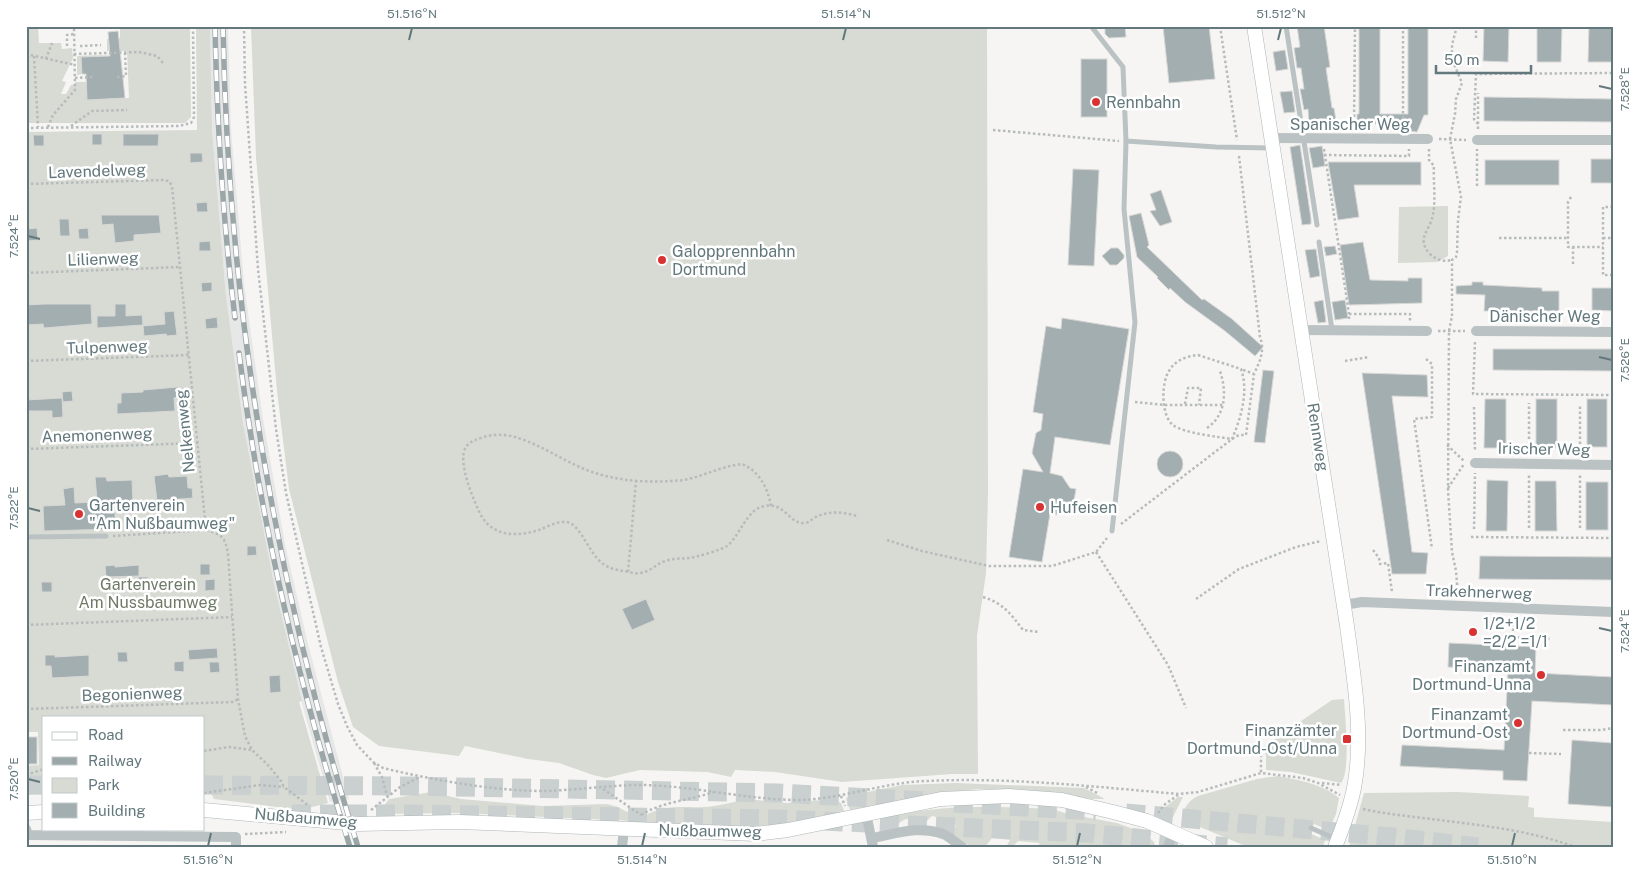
<svg xmlns="http://www.w3.org/2000/svg" width="1639" height="873" font-family="'Public Sans',sans-serif">
<rect width="100%" height="100%" fill="#f6f5f3"/>
<path fill="#e7e7e7" d="M210 26H228L231 128 244 284 263 419 285 544 308 644 349 799 330 802 305 715 274 584 243 423 226 296 212 129Z"/>
<g fill="#d7dbd3">
<path d="M26 26H38L39 43H61L62 49 72 48 73 58 62 81 66 82 61 94H66L71 85 75 84V82H86L87 100 129 98 127 51H107V39L120 38V26H190L191 117 185 123H26Z"/>
<path d="M196 26H210L212 129 226 296 243 423 274 584 302 701 299 702 328 803 300 810 214 799 210 791H204V717H44V794L26 795V766L39 765 38 732H26V132L197 130Z"/>
<path d="M251 26H987L988 493 986 573 977 636 978 774H952L842 782 775 772 735 770 731 777 707 772 640 770 606 778 593 775 559 763 528 759 465 746 459 756 379 746 353 727 338 682 289 489 277 391 256 157Z"/>
<path d="M123 54 81 57 82 74 77 75V56Z"/>
<path d="M1448 206V256L1437 262 1398 263 1399 207Z"/>
<path d="M1344 699C1345 716 1351 771 1341 783L1291 772 1266 770V756L1263 747 1332 700Z"/>
<path d="M1278 776C1298 780 1323 784 1339 798L1336 814 1329 830 1314 824 1309 833 1325 840 1323 847H1248L1183 820C1182 809 1188 801 1198 796L1257 779Z"/>
<path d="M956 783 1084 788 1105 799H1091L1038 791 979 789 931 794 850 810 846 799 848 796 902 785Z"/>
<path d="M431 792 461 799 543 806 607 804 618 807 635 816 634 821 459 813 378 814 389 799Z"/>
<path d="M1458 792 1529 796 1528 807 1534 808V817L1613 822V847H1349L1364 793Z"/>
<path d="M1178 797H1183L1173 817 1162 813 1164 808Z"/>
<path d="M748 799 787 803 834 799 841 803 844 811C816 817 788 824 760 826 722 829 682 825 644 823V816C666 804 681 808 705 807 719 806 734 802 748 799Z"/>
<path d="M962 807H1000L1052 809 1068 814 1117 823 1144 833 1154 842 1155 847H1037L1040 843 1018 841 1012 847H1006L1010 840 992 838 985 847C968 847 964 844 951 833L956 826 942 818 932 816 920 827 913 826 916 818C904 818 900 821 892 831L882 833C884 828 885 822 890 819 902 811 946 808 962 807Z"/>
</g>
<g fill="#a2aeb0" stroke="#d8d7d6">
<path d="M1105 26H1125L1126 37 1109 38 1105 34Z"/>
<path d="M1163 26H1209L1215 79 1169 83Z"/>
<path d="M1297 26H1324L1330 67 1326 68 1332 108H1334L1336 121 1309 125 1308 109 1304 110 1300 89H1304L1301 68H1297L1294 48 1300 47Z"/>
<path d="M1408 26H1428V115H1424L1417 132 1404 130V124H1357V114H1359V27H1380V114H1408Z"/>
<path d="M1484 26H1509L1508 62 1483 61Z"/>
<path d="M1537 26H1562L1561 62H1537Z"/>
<path d="M1589 26H1613V62H1588Z"/>
<path d="M118 31 125 98 87 100 86 74H82L81 57 110 56 108 32Z"/>
<path d="M1285 50 1288 69 1276 71 1273 52Z"/>
<rect x="1081" y="59" width="26" height="58"/>
<path d="M1292 91 1295 112 1284 113 1280 92Z"/>
<path d="M1484 97 1613 99V122L1484 121Z"/>
<rect x="92" y="134" width="10" height="11"/>
<path d="M123 134H159L158 146H123Z"/>
<path d="M33 135H44V146H34Z"/>
<path d="M1300 145 1311 219V224L1302 225 1290 147Z"/>
<path d="M1322 146 1325 166 1313 168 1309 148Z"/>
<path d="M190 153H202L203 162 190 163Z"/>
<rect x="1591" y="159" width="22" height="24"/>
<rect x="1485" y="160" width="74" height="25"/>
<path d="M1328 162H1421V185H1354L1359 217 1338 220Z"/>
<path d="M1073 169 1099 170 1094 266 1068 265Z"/>
<path d="M1161 190 1172 222 1160 226 1150 211 1156 210 1150 194Z"/>
<path d="M207 202 208 212H197L196 203Z"/>
<path d="M1141 213 1149 245 1147 247 1202 300 1204 299 1232 319 1263 347 1255 356 1225 331 1185 302 1170 288 1169 290 1157 278 1158 277 1137 257 1129 216Z"/>
<path d="M101 215H159L161 233 134 235V241L115 243 113 224 102 225Z"/>
<path d="M59 219H69L70 236H60Z"/>
<path d="M37 228 38 240 28 241 27 229Z"/>
<path d="M88 228 89 239H79L78 229Z"/>
<path d="M210 241 211 251H199V242Z"/>
<path d="M1363 242 1370 280 1408 281V278H1422V303L1349 305 1340 245Z"/>
<path d="M1335 246 1337 254 1326 256 1324 247Z"/>
<path d="M1111 248H1118L1124 255V258L1117 265H1110L1102 256Z"/>
<path d="M1316 249 1320 276 1310 278 1305 250Z"/>
<path d="M212 282V291L202 292 201 283Z"/>
<path d="M1472 282H1483V285L1542 288V291H1559V311H1484L1485 295 1456 294V286L1472 285Z"/>
<path d="M1592 288H1613V311L1592 310Z"/>
<path d="M1323 300 1326 322 1318 323 1314 302Z"/>
<path d="M1345 300 1348 318 1335 320 1332 302Z"/>
<path d="M44 304H91L92 324 44 328 43 324 26 325V305Z"/>
<path d="M115 304H126V316L142 315 143 325 97 328V316H115Z"/>
<path d="M174 311 177 335 167 336 166 334 144 336 143 326 165 324 164 312Z"/>
<path d="M217 317 218 328 206 329 205 319Z"/>
<path d="M1062 318 1129 329 1110 445 1055 437 1050 473 1062 476 1070 488 1076 489 1073 506 1062 505 1060 515 1050 514 1042 562 1009 557 1023 469 1043 472 1032 453 1036 433 1041 430 1043 414 1033 412 1046 326 1061 329Z"/>
<path d="M1493 349H1613V371L1493 370Z"/>
<path d="M1263 370 1274 371 1265 443 1254 442Z"/>
<path d="M1362 373 1427 375 1428 397 1392 396 1412 552 1428 553 1426 574H1392Z"/>
<path d="M178 387 179 397 174 398 175 411 117 414V403H121V393L143 392V390Z"/>
<path d="M72 391 73 401 63 402 62 392Z"/>
<path d="M62 398 63 417 52 418V411H26V400Z"/>
<path d="M1485 399H1506V448H1484Z"/>
<rect x="1536" y="399" width="21" height="49"/>
<rect x="1587" y="399" width="20" height="48"/>
<circle cx="1170" cy="464" r="13"/>
<path d="M168 474 169 477 187 476 188 488H192L193 498 157 501 154 476Z"/>
<path d="M95 477H106L107 481 132 480 133 502 115 503V529L44 531 43 506 65 505 63 489 74 487 75 503 94 502V499H97Z"/>
<path d="M1487 480 1508 481 1507 531H1486Z"/>
<path d="M1535 481H1556L1557 531H1535Z"/>
<rect x="1586" y="482" width="22" height="48"/>
<path d="M247 546H256L257 555 247 556Z"/>
<path d="M1480 556 1613 557V580L1479 579Z"/>
<rect x="200" y="564" width="10" height="11"/>
<path d="M115 565V567L139 565V576L106 577 105 566Z"/>
<rect x="138" y="577" width="10" height="11"/>
<path d="M215 579V590L205 591V580Z"/>
<path d="M41 582H52V592H42Z"/>
<path d="M646 599 655 620 632 630 622 609Z"/>
<path d="M1449 643 1536 647 1535 673 1613 677V705L1532 701 1527 781 1503 780V771L1400 766 1402 745 1504 750 1508 669 1448 667Z"/>
<path d="M217 648 218 658 189 660 188 650Z"/>
<path d="M117 652H127L128 662H118Z"/>
<path d="M45 655H55V657L89 655V676L52 678 51 666H45Z"/>
<path d="M184 661V672L174 671V662Z"/>
<path d="M209 662H219L220 672 210 673Z"/>
<path d="M280 675 281 692 270 693 269 676Z"/>
<rect x="26" y="737" width="11" height="27"/>
<path d="M1572 740 1613 743V807L1568 804Z"/>
</g>
<g fill="none" stroke-linecap="round" stroke-linejoin="round">
<g stroke="#cad0cf" stroke-width="19" stroke-dasharray="19 9" stroke-linecap="butt">
<path d="M26 785H44"/>
<path d="M204 785 408 786 778 793 926 801"/>
<path d="M954 803 1096 811"/>
<path d="M1126 813 1392 837 1478 847"/>
<path d="M292 814H408L777 819 1087 833 1227 847"/>
</g>
<defs>
<g id="secondary">
<path d="M1254 26 1347 626C1354 679 1364 735 1354 788 1350 808 1343 827 1335 847"/>
<path d="M204 810 357 824 459 822 756 834 788 830 941 799 1009 796 1062 800 1113 812 1147 821 1206 847"/>
<path d="M26 813 44 812"/>
</g>
</defs>
<use href="#secondary" stroke="#aeb6b8" stroke-width="15"/>
<g stroke="#b6bbbc" stroke-width="2.5" stroke-dasharray="2.5 2.5" stroke-linecap="butt">
<path d="M244 26 245 84 258 269 276 429 286 493 321 647 338 704 347 726 357 745 373 762 383 768 400 772C447 782 496 791 545 791 577 790 610 785 643 785 696 786 747 800 799 800 843 799 884 782 927 781 1011 777 1096 787 1179 794L1198 792 1261 773 1303 778 1318 783 1340 795"/>
<path d="M1220 26 1237 140"/>
<path d="M1403 26V127"/>
<path d="M1457 26 1452 45V59L1462 83 1456 99 1455 114 1450 139 1461 197 1458 220 1457 252 1456 257 1452 260V316L1449 331 1448 490 1452 552 1456 571 1458 595"/>
<path d="M1476 38V26"/>
<path d="M67 46V35L74 34"/>
<path d="M80 46 101 45"/>
<path d="M26 54 75 65"/>
<path d="M74 54 139 52 157 56 163 63"/>
<path d="M34 56 38 127"/>
<path d="M46 59 52 43"/>
<path d="M117 77 126 76 125 53"/>
<path d="M75 78 94 77"/>
<path d="M1478 124 1474 119 1476 74 1613 73"/>
<path d="M71 126 92 111 127 110"/>
<path d="M48 127 53 115 75 90 74 26"/>
<path d="M1354 127 1355 26"/>
<path d="M26 128 179 126 191 123 194 117 193 26"/>
<path d="M1478 129V93"/>
<path d="M993 130 1119 141"/>
<path d="M1439 139 1466 140"/>
<path d="M1324 149 1349 314"/>
<path d="M1429 149V160L1434 166C1433 181 1436 199 1433 214 1431 230 1415 238 1430 254 1437 260 1443 262 1452 260"/>
<path d="M1324 155 1409 156V149"/>
<path d="M1239 156 1260 337C1265 351 1260 361 1254 374L1241 369"/>
<path d="M26 184 163 180 169 181 172 186 206 530C223 535 225 537 228 554L238 699 245 736 252 750 268 765 281 781 284 787 309 806"/>
<path d="M1477 186V149"/>
<path d="M1571 197 1568 202V247H1603"/>
<path d="M1613 207H1603V275H1613"/>
<path d="M1499 238H1568"/>
<path d="M1603 238H1612"/>
<path d="M1573 264V247"/>
<path d="M26 273 180 267"/>
<path d="M1349 319V314H1410V321"/>
<path d="M1438 331H1465"/>
<path d="M1475 342 1473 394 1613 395"/>
<path d="M1198 355 1241 369C1249 391 1241 418 1232 439 1219 437 1183 433 1173 425 1161 416 1161 383 1169 371 1175 360 1187 356 1198 355Z"/>
<path d="M1426 359 1432 364V417L1414 419 1432 549"/>
<path d="M26 361 189 355"/>
<path d="M1345 361 1369 357"/>
<path d="M1135 402 1164 405H1223"/>
<path d="M1185 404 1188 388H1201L1199 405"/>
<path d="M1474 407 1475 452"/>
<path d="M1207 428C1226 415 1227 392 1220 371"/>
<path d="M1447 445 1464 461"/>
<path d="M26 449 198 443"/>
<path d="M1529 454V403"/>
<path d="M1580 454V404"/>
<path d="M1448 488 1464 464"/>
<path d="M771 506C768 488 759 471 742 464 722 466 704 476 684 480 666 482 644 482 627 480 615 478 603 476 592 472 566 463 544 446 518 438 507 434 494 434 483 437 476 440 470 441 466 447 457 460 472 496 478 509 489 536 513 538 539 530 547 527 557 521 566 522 581 523 589 556 605 565 611 569 617 570 624 571 629 572 635 574 640 573 650 572 656 564 665 561 673 558 681 559 689 558 697 557 721 550 727 546 741 535 746 509 765 506 785 502 789 524 804 523 809 523 811 520 814 518 828 510 843 512 857 516"/>
<path d="M1121 524 1232 439 1239 435H1246L1254 374"/>
<path d="M1529 528V475"/>
<path d="M1580 528V474"/>
<path d="M1474 529 1475 473"/>
<path d="M113 536 206 530"/>
<path d="M1471 537 1613 538"/>
<path d="M887 540 922 551 989 566H1052L1096 552 1107 538"/>
<path d="M1373 550 1379 558 1380 564 1388 563 1392 592"/>
<path d="M1096 552 1168 665 1186 708"/>
<path d="M628 572 636 481"/>
<path d="M983 597C1003 603 1011 614 1023 630L1039 632"/>
<path d="M1196 599 1239 569 1296 547 1321 541"/>
<path d="M26 625 232 617"/>
<path d="M1512 637 1550 639"/>
<path d="M1512 646 1514 617"/>
<path d="M26 709 234 702 238 699"/>
<path d="M1563 730H1601L1613 728"/>
<path d="M1259 745 1261 757V773"/>
<path d="M204 751 229 747 252 750"/>
<path d="M1529 753 1561 754"/>
<path d="M374 763 382 777 387 796"/>
<path d="M26 775 44 769"/>
<path d="M1322 783 1342 785"/>
<path d="M1086 787 1099 794"/>
<path d="M603 789 641 815"/>
<path d="M204 793 260 785 284 787"/>
<path d="M841 796 845 806"/>
<path d="M1363 809C1385 814 1408 816 1431 819 1479 825 1529 830 1575 847"/>
<path d="M371 810 400 787 420 777"/>
<path d="M1158 813 1164 805 1178 795"/>
<path d="M641 815C663 801 689 801 713 792"/>
<path d="M245 834 286 832"/>
</g>
<g stroke="#bbc2c3" stroke-width="5">
<path d="M1091 26 1123 67 1126 141 1216 147 1273 148"/>
<path d="M1286 26 1317 225"/>
<path d="M1319 242 1332 330"/>
<path d="M1112 531 1135 322 1124 209 1126 141"/>
<path d="M26 537 106 536"/>
<path d="M1311 828 1336 839"/>
</g>
<g stroke="#bbc2c3" stroke-width="10">
<path d="M1272 138 1428 139"/>
<path d="M1477 140H1613"/>
<path d="M1301 330 1427 331"/>
<path d="M1476 331 1613 332"/>
<path d="M1475 463 1613 465"/>
<path d="M1344 605 1362 602 1613 612"/>
<path d="M866 813 873 847"/>
<path d="M26 829 28 835 236 837V847"/>
<path d="M872 838C895 834 920 825 943 834 950 837 956 843 962 847"/>
<path d="M622 847 624 829"/>
<path d="M1168 847 1173 833"/>
</g>
<use href="#secondary" stroke="#fff" stroke-width="14"/>
<defs>
<g id="rail">
<path d="M215 26C217 124 223 221 235 318"/>
<path d="M223 26C228 305 274 581 358 847"/>
<path d="M239 353C260 520 299 686 350 847"/>
</g>
</defs>
<use href="#rail" stroke="#9ba6a8" stroke-width="5.5"/>
<use href="#rail" stroke="#fff" stroke-width="4" stroke-dasharray="11" stroke-linecap="butt"/>
</g>
<path fill="none" stroke="#63787c" stroke-width="2" d="M409 40 412 28M843 40 846 28M1278 40 1281 28M1599 86 1612 89M28 236 40 239M1599 357 1612 360M28 508 40 511M1599 628 1612 631M28 779 40 782M208 846 211 833M642 846 645 833M1077 846 1080 833M1512 846 1515 833"/>
<g fill="#d83232" stroke="#fff" stroke-width="2">
<circle cx="1096" cy="102" r="5"/>
<circle cx="662" cy="260" r="5"/>
<circle cx="1040" cy="507" r="5"/>
<circle cx="79" cy="514" r="5"/>
<circle cx="1473" cy="632" r="5"/>
<circle cx="1541" cy="675" r="5"/>
<circle cx="1518" cy="723" r="5"/>
<rect x="1342" y="734" width="10" height="10" rx="2.5"/>
</g>
<g text-anchor="middle" dominant-baseline="central" stroke-width="5" stroke-linejoin="round" paint-order="stroke">
<g font-size="16" fill="#63787c" stroke="#fff" text-anchor="start">
<text x="1106" y="102">Rennbahn</text>
<text x="672" y="251">Galopprennbahn<tspan x="672" dy="18">Dortmund</tspan></text>
<text x="89" y="505">Gartenverein<tspan x="89" dy="18">"Am Nußbaumweg"</tspan></text>
<text x="1050" y="507">Hufeisen</text>
<text x="1483" y="623">1/2+1/2<tspan x="1483" dy="18">=2/2 =1/1</tspan></text>
<text x="1531" y="666" text-anchor="end">Finanzamt<tspan x="1531" dy="18">Dortmund-Unna</tspan></text>
<text x="1508" y="714" text-anchor="end">Finanzamt<tspan x="1508" dy="18">Dortmund-Ost</tspan></text>
<text x="1337" y="730" text-anchor="end">Finanzämter<tspan x="1337" dy="18">Dortmund-Ost/Unna</tspan></text>
</g>
<g font-size="16" fill="#63787c" stroke="#fff">
<text x="1350" y="124">Spanischer Weg</text>
<text transform="translate(97 171) rotate(-2)">Lavendelweg</text>
<text transform="translate(103 259) rotate(-2)">Lilienweg</text>
<text x="1545" y="316">Dänischer Weg</text>
<text transform="translate(107 347) rotate(-2)">Tulpenweg</text>
<text transform="translate(185 431) rotate(-96)">Nelkenweg</text>
<text transform="translate(97 435) rotate(-2)">Anemonenweg</text>
<text transform="translate(1318 437) rotate(81)">Rennweg</text>
<text transform="translate(1544 449) rotate(1)">Irischer Weg</text>
<text transform="translate(1479 592) rotate(2)">Trakehnerweg</text>
<text transform="translate(132 694) rotate(-2)">Begonienweg</text>
<text transform="translate(306 818) rotate(5)">Nußbaumweg</text>
<text transform="translate(710 831) rotate(1)">Nußbaumweg</text>
</g>
<g font-size="16" fill="#6e7a66" stroke="#fff">
<text x="148" y="584">Gartenverein<tspan x="148" dy="18">Am Nussbaumweg</tspan></text>
</g>
</g>
<rect width="1639" height="873" fill="none" stroke="#ffffff" stroke-width="55"/>
<rect x="42" y="716" width="162" height="115" fill="#ffffff" stroke="#c1c9cb"/>
<rect x="52" y="732" width="25" height="8" fill="#ffffff" stroke="#c1c9cb"/>
<text x="88" y="740" font-size="15" fill="#63787c">Road</text>
<rect x="52" y="757" width="25" height="8" fill="#9ba6a8" stroke="#c1c9cb"/>
<text x="88" y="766" font-size="15" fill="#63787c">Railway</text>
<rect x="52" y="778" width="25" height="15" fill="#d7dbd3" stroke="#c1c9cb"/>
<text x="88" y="790" font-size="15" fill="#63787c">Park</text>
<rect x="52" y="803" width="25" height="15" fill="#a2aeb0" stroke="#c1c9cb"/>
<text x="88" y="816" font-size="15" fill="#63787c">Building</text>
<path d="M1436 65v8h95v-8" fill="none" stroke="#63787c" stroke-width="2.5"/>
<text x="1444" y="65" font-size="15" fill="#63787c" stroke="#ffffff" stroke-width="4" paint-order="stroke">50 m</text>
<rect x="28" y="28" width="1584" height="818" fill="none" stroke="#63787c" stroke-width="2"/>
<g font-size="12" text-anchor="middle" fill="#63787c">
<text x="412" y="18">51.516°N</text>
<text x="846" y="18">51.514°N</text>
<text x="1281" y="18">51.512°N</text>
<text transform="translate(1625 89) rotate(-90)" y="4">7.528°E</text>
<text transform="translate(14 236) rotate(-90)" y="4">7.524°E</text>
<text transform="translate(1625 360) rotate(-90)" y="4">7.526°E</text>
<text transform="translate(14 508) rotate(-90)" y="4">7.522°E</text>
<text transform="translate(1625 631) rotate(-90)" y="4">7.524°E</text>
<text transform="translate(14 779) rotate(-90)" y="4">7.520°E</text>
<text x="208" y="864">51.516°N</text>
<text x="642" y="864">51.514°N</text>
<text x="1077" y="864">51.512°N</text>
<text x="1512" y="864">51.510°N</text>
</g>
</svg>
